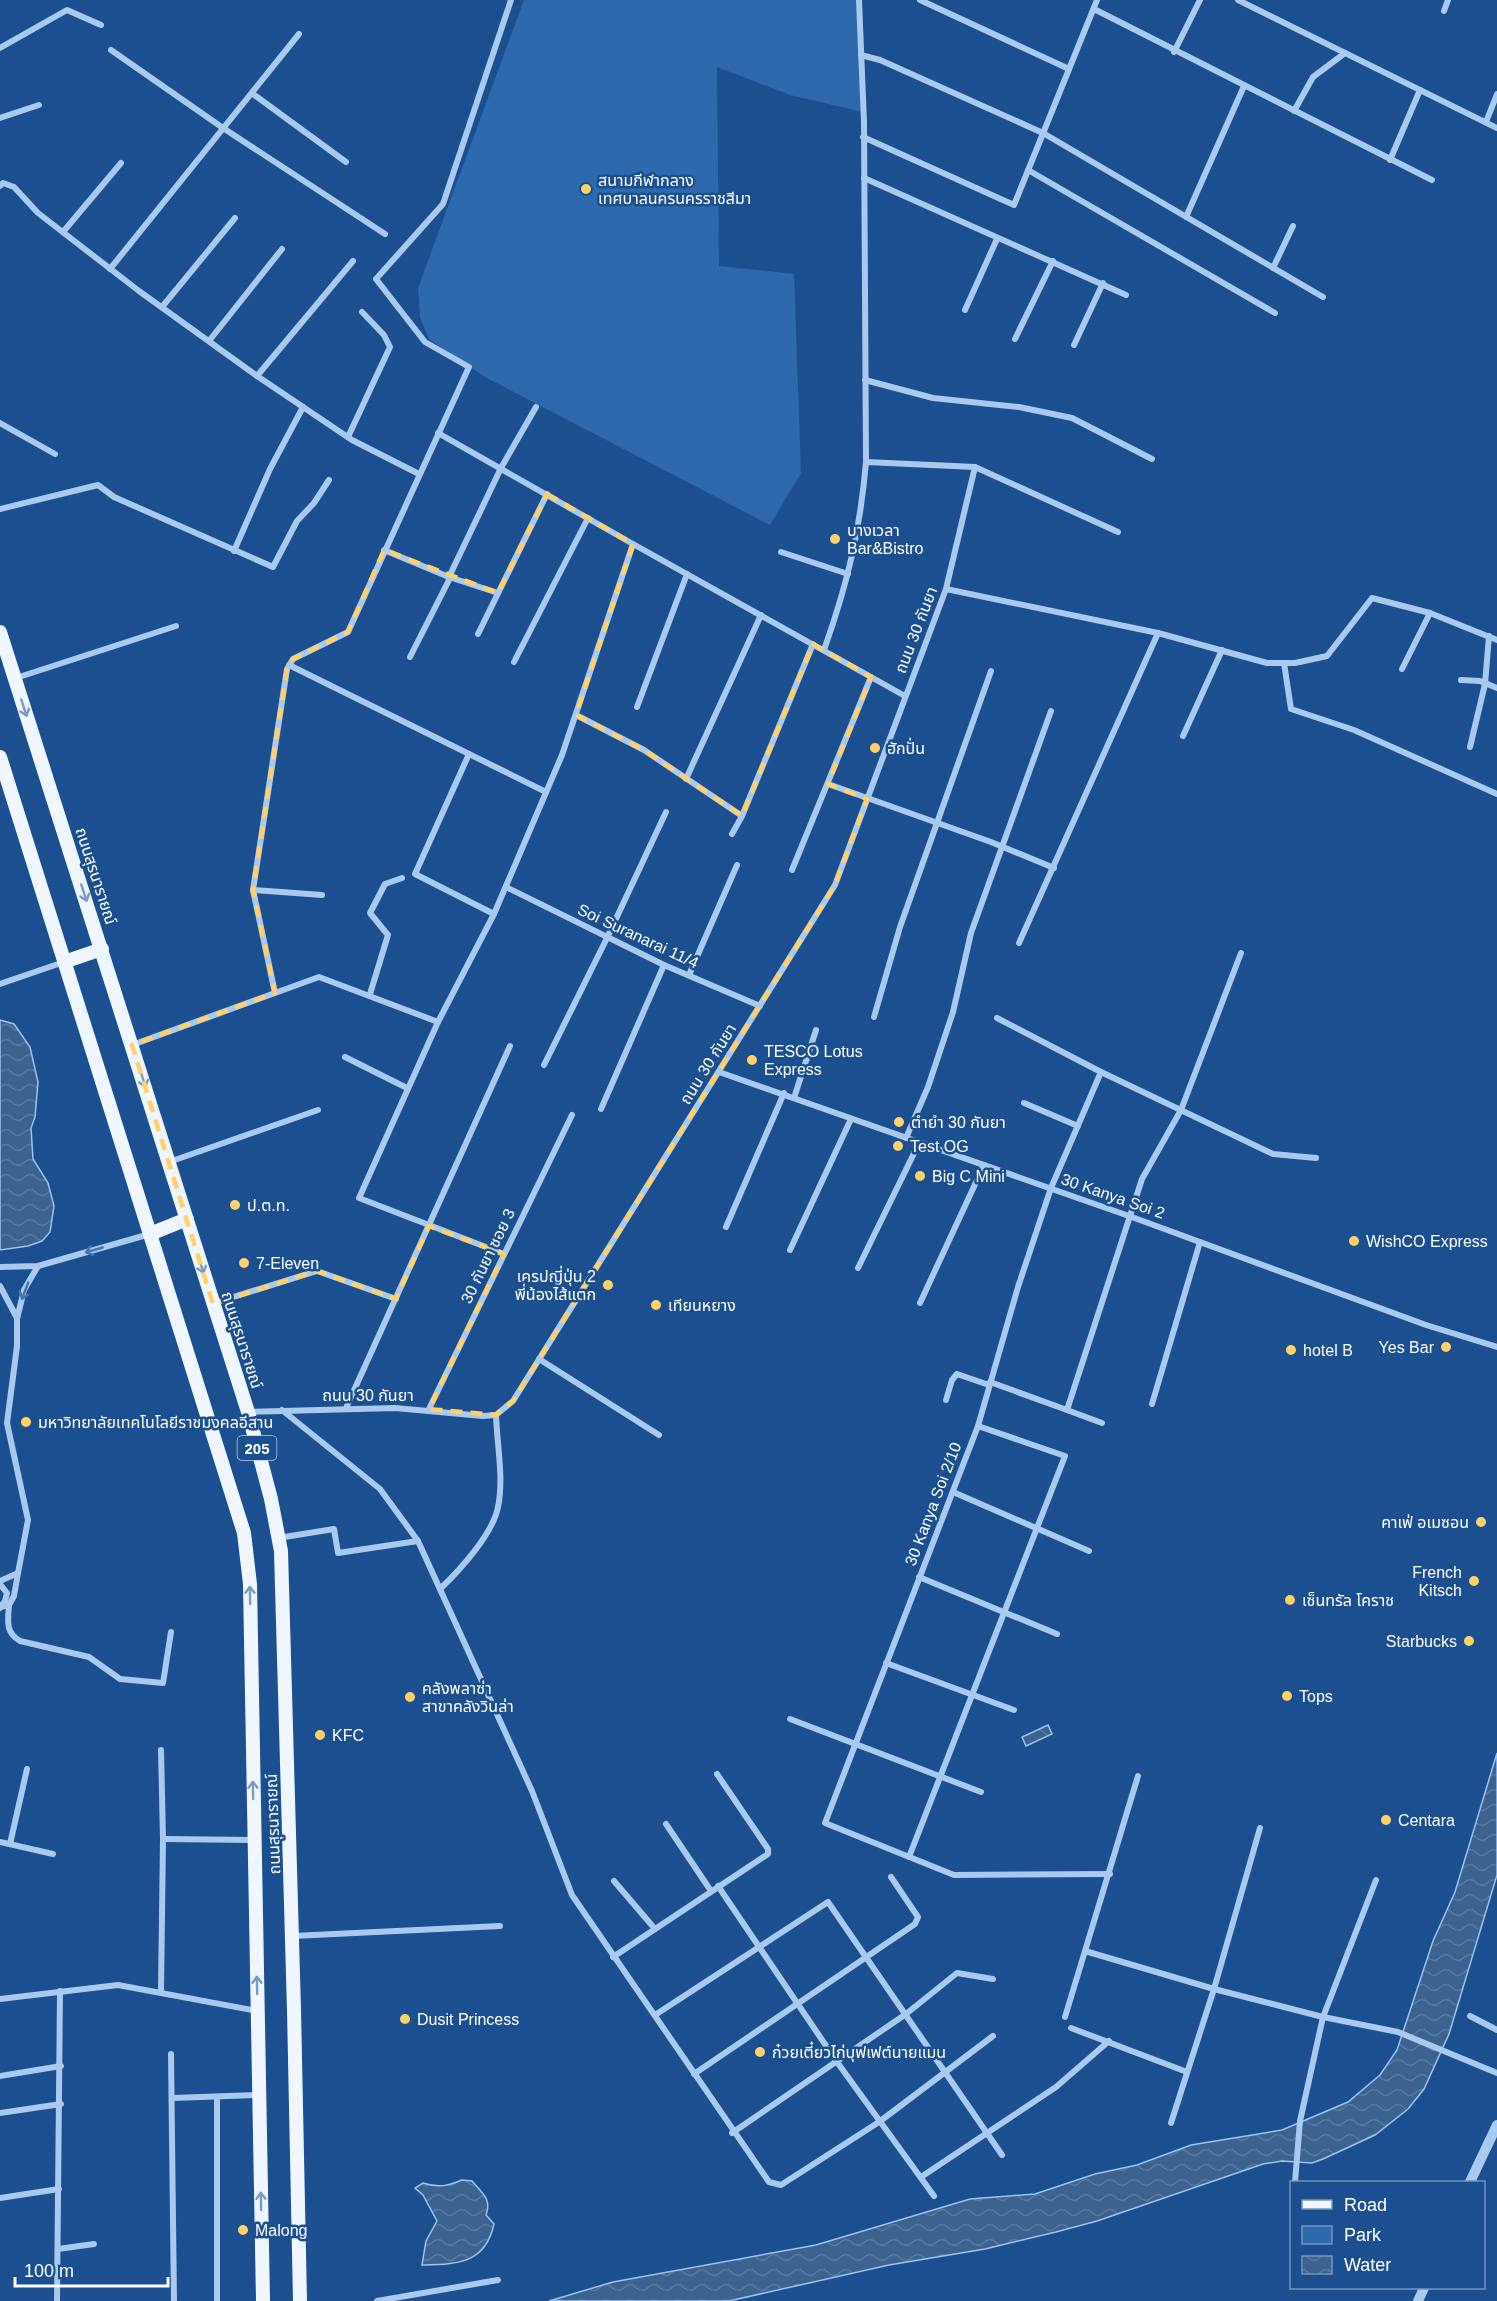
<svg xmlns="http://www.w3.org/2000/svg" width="1497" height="2301" font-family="Helvetica,'Noto Sans Thai',sans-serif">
<defs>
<pattern id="water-waves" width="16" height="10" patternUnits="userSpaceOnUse" patternTransform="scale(1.5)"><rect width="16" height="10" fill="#3c6290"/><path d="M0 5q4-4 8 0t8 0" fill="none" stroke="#597aa1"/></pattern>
</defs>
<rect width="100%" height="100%" fill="#1b4f8f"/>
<path fill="#2e69ad" d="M524 0H857L863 112 790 95 717 67 719 266 794 274 801 473 770 525 485 377 429 339 420 317 418 288Z"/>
<g fill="url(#water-waves)" stroke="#9cc4f0" stroke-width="1.5">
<path d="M0 1020 14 1024 30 1047 38 1082 35 1117 31 1128 33 1159 48 1183 54 1206 50 1232 42 1241 28 1246 0 1250Z"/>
<path d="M1048 1725 1052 1734 1026 1746 1022 1737Z"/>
<path d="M1497 1753V1875L1449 2034 1424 2089 1408 2109 1375 2135 1323 2159 1312 2163 1282 2161 1263 2164 1097 2221 1056 2232 985 2249 889 2265 729 2301H549L613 2282 816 2245 970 2199 1035 2194 1095 2174 1137 2165 1191 2145 1282 2130 1348 2102 1380 2075 1397 2050 1433 1941 1455 1892Z"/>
<path d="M462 2180 472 2181C482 2193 492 2199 486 2215L494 2224C485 2264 458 2264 422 2265L426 2241 437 2221 423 2195 415 2188 423 2183C438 2188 448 2186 462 2180Z"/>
</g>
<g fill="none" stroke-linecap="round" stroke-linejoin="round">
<g stroke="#a9c9ee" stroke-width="6">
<path d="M920 0 1069 69"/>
<path d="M1238 0 1497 128"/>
<path d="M1094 9 1432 180"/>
<path d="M1444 11 1448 0"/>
<path d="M0 48 67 10 101 25"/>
<path d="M111 50 223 128 385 234"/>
<path d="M1174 52 1200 0"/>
<path d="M861 55 880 60 1043 133 1323 297"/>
<path d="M253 94 346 162"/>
<path d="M1294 111 1313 77 1345 53"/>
<path d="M0 118 39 105"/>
<path d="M1486 122 1497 94"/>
<path d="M863 137 1014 205 1097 0"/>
<path d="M1390 160 1420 90"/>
<path d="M1028 170 1275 313"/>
<path d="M864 178 1126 295"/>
<path d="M0 186 3 183 14 187 38 213 139 291 257 376 352 440 419 474"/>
<path d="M1186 217 1244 86"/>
<path d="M63 232 121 163"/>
<path d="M1273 268 1293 226"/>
<path d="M110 269 299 34"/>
<path d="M162 307 235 218"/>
<path d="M965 310 997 239"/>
<path d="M1015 339 1053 261"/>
<path d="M209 341 282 249"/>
<path d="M1074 345 1103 283"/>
<path d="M257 376 353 261"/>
<path d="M865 380 933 398 1019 407 1072 418 1152 459"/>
<path d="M0 423 55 454"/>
<path d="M438 433 633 544"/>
<path d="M348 437 390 347 384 335 362 312"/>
<path d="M866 462 975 467 1118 532"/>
<path d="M0 509 98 485 114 497 273 567 297 521 314 503 329 480"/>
<path d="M384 550 449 577 498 593"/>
<path d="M234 551 270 469 303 407"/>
<path d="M781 552 848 574"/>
<path d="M449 577 501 468 536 407"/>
<path d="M946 589 1158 633 1267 663H1295L1327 656 1372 598 1430 613 1497 640"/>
<path d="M478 634 547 494"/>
<path d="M824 650C847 585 860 532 866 462L864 122 859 0"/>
<path d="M410 657 450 578"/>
<path d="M514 662 588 518"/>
<path d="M1284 663 1291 709 1354 730 1497 794"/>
<path d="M289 665 546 792"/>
<path d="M1402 669 1430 613"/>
<path d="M16 678 176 626"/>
<path d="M1461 680 1480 681 1497 688"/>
<path d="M637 707 687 574"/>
<path d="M576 715 644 750 742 816"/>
<path d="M1183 736 1222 650"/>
<path d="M1470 747 1485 684 1489 636"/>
<path d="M469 754 415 874 494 914"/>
<path d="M686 779 761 615"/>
<path d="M828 784 991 842 1054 868"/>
<path d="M732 834 742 816 813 644"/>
<path d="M792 870 871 677"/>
<path d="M506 887 664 965 760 1006"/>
<path d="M253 890 322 895"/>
<path d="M1019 943 1158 633"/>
<path d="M689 975 737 865"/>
<path d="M0 984 64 962"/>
<path d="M275 993 253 890 287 669 293 659 348 632 469 367 425 342 376 279 443 204 511 0"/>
<path d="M370 994 388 935 370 913 385 884 402 878"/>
<path d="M874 1017 900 927 991 671"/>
<path d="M997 1018 1101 1072 1273 1154 1316 1158"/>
<path d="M438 1022 359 1198 504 1254"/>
<path d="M132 1045 319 977 438 1022 494 914 562 755 633 544 905 696"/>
<path d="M345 1057 407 1088"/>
<path d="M544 1065 607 938 666 812"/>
<path d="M719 1072 1129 1216 1426 1325 1497 1347"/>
<path d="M1101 1072 1051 1188 1018 1287 978 1426 825 1823 954 1875 1110 1874"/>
<path d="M794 1098 816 1030"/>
<path d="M1024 1103 1078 1126"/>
<path d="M601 1109 664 965"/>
<path d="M906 1138 928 1087 953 1012 971 933 1051 711"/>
<path d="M169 1162 318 1110"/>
<path d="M726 1227 784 1093"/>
<path d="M790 1250 851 1119"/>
<path d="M0 1267 38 1266 150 1234"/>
<path d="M858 1268 919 1143"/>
<path d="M0 1286 17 1318"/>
<path d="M214 1303 317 1271 396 1299"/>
<path d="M920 1303 984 1165"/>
<path d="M539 1359 659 1435"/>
<path d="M990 1382 1067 1410 1142 1179 1181 1110 1241 953"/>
<path d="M946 1400 952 1380 957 1374 989 1385"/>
<path d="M1152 1404 1200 1242"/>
<path d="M346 1408 510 1046"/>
<path d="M429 1409 572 1115"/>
<path d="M282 1410 380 1489 418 1541 532 1791 572 1895 769 2182 781 2185 879 2122 993 2036"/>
<path d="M1067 1410 1102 1423"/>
<path d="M248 1412 395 1408 483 1416 496 1415 513 1401 835 885 946 589 975 467"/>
<path d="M953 1492 1089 1551"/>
<path d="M278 1538 334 1529 338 1553 418 1541"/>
<path d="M18 1573 28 1520 7 1423 17 1346V1319L24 1290 38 1266"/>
<path d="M919 1577 1057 1634"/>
<path d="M0 1581 18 1573 14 1596 9 1605 0 1607"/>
<path d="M0 1584 7 1593 5 1601 0 1608"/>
<path d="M440 1589C459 1571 493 1534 498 1507 504 1479 497 1445 496 1415"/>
<path d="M9 1605C8 1621 5 1632 20 1641L89 1657 120 1679 163 1683 171 1632"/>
<path d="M886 1663 1014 1710"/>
<path d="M790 1719 981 1792"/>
<path d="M666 1824 711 1891"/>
<path d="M163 1839 254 1840"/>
<path d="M0 1842 53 1854"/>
<path d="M10 1844 27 1769"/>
<path d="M909 1857 1065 1456 978 1426"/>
<path d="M614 1881 655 1929"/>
<path d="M718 1886 837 2062 934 2196"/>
<path d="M293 1936 500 1926"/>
<path d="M1085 1951 1214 1989 1323 2017 1398 2032 1497 2073"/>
<path d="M613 1957 768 1854V1849L717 1774"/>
<path d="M161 1991 163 1839 161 1750"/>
<path d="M0 1999 118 1985 257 2011"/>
<path d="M655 2015 828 1902 1002 2155"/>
<path d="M1470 2016 1497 2030"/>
<path d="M1065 2017 1138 1776"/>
<path d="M1071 2028 1187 2072"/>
<path d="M171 2054 174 2301"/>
<path d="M694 2074 915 1924 918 1917 891 1877"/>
<path d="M0 2076 61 2066"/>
<path d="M217 2097V2301"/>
<path d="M173 2098 258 2095"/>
<path d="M0 2113 61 2104"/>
<path d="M1171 2123 1214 1989 1260 1828"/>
<path d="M732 2133 906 2014 957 1973 993 1979"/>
<path d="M921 2177 1056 2087 1109 2041"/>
<path d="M1295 2182 1300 2121 1323 2017 1376 1880"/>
<path d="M0 2198 59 2189"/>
<path d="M58 2249 94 2244"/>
<path d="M57 2301 60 1991"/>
<path d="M377 2301 498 2280"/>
</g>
<g stroke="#a9c9ee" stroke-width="10">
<path d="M1470 2182 1497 2125"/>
<path d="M1418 2301 1424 2288"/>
</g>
<g stroke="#f0f6ff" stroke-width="14">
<path d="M0 632 248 1412 271 1499 281 1551 294 2010 300 2301"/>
<path d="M0 757 244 1533 250 1584 263 2301"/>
<path d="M64 962 102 949"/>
<path d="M150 1234 187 1219"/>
</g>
</g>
<defs><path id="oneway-shaft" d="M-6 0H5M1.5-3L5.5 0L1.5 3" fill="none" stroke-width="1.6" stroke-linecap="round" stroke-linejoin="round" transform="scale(1.5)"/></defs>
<g stroke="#7b9ac1">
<use href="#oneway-shaft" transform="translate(24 708) rotate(72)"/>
<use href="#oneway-shaft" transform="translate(84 893) rotate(72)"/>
<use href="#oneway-shaft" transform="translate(143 1079) rotate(73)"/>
<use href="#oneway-shaft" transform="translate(201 1265) rotate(73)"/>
<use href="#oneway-shaft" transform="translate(250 1595) rotate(-91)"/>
<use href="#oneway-shaft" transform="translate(253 1790) rotate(-91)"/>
<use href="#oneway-shaft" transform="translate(257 1985) rotate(-91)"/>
<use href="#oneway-shaft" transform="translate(261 2201) rotate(-91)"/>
</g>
<g stroke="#4674ac">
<use href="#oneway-shaft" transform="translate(94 1250) rotate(164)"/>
<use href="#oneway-shaft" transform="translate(25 1291) rotate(111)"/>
</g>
<path fill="none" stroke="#ffd166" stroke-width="4.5" stroke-dasharray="12 8" stroke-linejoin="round" d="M547 494 633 544 576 715 644 750 742 816 813 644 871 677 828 784 867 799 835 885 513 1401 496 1415 429 1409 504 1254 429 1226 396 1299 317 1271 213 1304 132 1045 275 993 253 890 287 669 293 659 348 632 384 550 498 593Z"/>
<g fill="#ffd166" stroke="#1b4f8f" stroke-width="2">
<circle cx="586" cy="189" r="6"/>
<circle cx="835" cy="539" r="6"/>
<circle cx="875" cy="748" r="6"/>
<circle cx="752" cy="1060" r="6"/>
<circle cx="899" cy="1122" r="6"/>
<circle cx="898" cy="1146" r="6"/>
<circle cx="920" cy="1176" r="6"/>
<circle cx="235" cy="1205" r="6"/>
<circle cx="1354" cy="1241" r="6"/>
<circle cx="244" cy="1263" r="6"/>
<circle cx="608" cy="1285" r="6"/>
<circle cx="656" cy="1305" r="6"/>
<circle cx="1446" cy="1347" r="6"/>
<circle cx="1291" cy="1350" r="6"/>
<circle cx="26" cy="1422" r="6"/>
<circle cx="1481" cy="1522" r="6"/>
<circle cx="1474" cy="1581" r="6"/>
<circle cx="1290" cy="1600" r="6"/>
<circle cx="1469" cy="1641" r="6"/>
<circle cx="1287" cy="1696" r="6"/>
<circle cx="410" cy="1697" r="6"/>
<circle cx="320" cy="1735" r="6"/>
<circle cx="1386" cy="1820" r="6"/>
<circle cx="405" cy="2019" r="6"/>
<circle cx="760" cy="2052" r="6"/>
<circle cx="243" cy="2230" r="6"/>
</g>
<g text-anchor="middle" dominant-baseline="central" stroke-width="5" stroke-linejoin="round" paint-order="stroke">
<rect fill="#1b4f8f" stroke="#bbcadd" stroke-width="1.5" x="237.5" y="1436" width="39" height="24" rx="4.5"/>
<g font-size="15" font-weight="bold" fill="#fff">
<text x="257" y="1448">205</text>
</g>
<g font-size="16" fill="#fff" stroke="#1b4f8f" text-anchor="start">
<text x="598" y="180">สนามกีฬากลาง<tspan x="598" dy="18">เทศบาลนครนครราชสีมา</tspan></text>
<text x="847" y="530">บางเวลา<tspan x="847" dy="18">Bar&amp;Bistro</tspan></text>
<text x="887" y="748">ฮักปั่น</text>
<text x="764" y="1051">TESCO Lotus<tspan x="764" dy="18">Express</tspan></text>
<text x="911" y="1122">ตำยำ 30 กันยา</text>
<text x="910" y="1146">Test OG</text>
<text x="932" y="1176">Big C Mini</text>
<text x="247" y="1205">ป.ต.ท.</text>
<text x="1366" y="1241">WishCO Express</text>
<text x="256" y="1263">7-Eleven</text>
<text x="596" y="1276" text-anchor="end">เครปญี่ปุ่น 2<tspan x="596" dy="18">พี่น้องไส้แตก</tspan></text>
<text x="668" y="1305">เทียนหยาง</text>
<text x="1434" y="1347" text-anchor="end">Yes Bar</text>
<text x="1303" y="1350">hotel B</text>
<text x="38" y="1422">มหาวิทยาลัยเทคโนโลยีราชมงคลอีสาน</text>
<text x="1469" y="1522" text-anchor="end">คาเฟ่ อเมซอน</text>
<text x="1462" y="1572" text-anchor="end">French<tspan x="1462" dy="18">Kitsch</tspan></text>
<text x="1302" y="1600">เซ็นทรัล โคราช</text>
<text x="1457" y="1641" text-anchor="end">Starbucks</text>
<text x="422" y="1688">คลังพลาซ่า<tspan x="422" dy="18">สาขาคลังวินล่า</tspan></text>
<text x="1299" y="1696">Tops</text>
<text x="332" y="1735">KFC</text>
<text x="1398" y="1820">Centara</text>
<text x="417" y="2019">Dusit Princess</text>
<text x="772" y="2052">ก๋วยเตี๋ยวไก่บุฟเฟต์นายแมน</text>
<text x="255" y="2230">Malong</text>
</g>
<g font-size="16" fill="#fff" stroke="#1b4f8f">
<text transform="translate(916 630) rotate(-69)">ถนน 30 กันยา</text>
<text transform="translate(96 876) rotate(72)">ถนนสุรนารายณ์</text>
<text transform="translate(638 936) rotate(25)">Soi Suranarai 11/4</text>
<text transform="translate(708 1064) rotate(-58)">ถนน 30 กันยา</text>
<text transform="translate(1113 1196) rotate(19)">30 Kanya Soi 2</text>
<text transform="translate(488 1256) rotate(-64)">30 กันยา ซอย 3</text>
<text transform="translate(242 1340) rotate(72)">ถนนสุรนารายณ์</text>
<text x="368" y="1395">ถนน 30 กันยา</text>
<text transform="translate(933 1504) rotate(-69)">30 Kanya Soi 2/10</text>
<text transform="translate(273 1824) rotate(-92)">ถนนสุรนารายณ์</text>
</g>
</g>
<rect x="1290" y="2181" width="195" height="108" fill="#1b4f8f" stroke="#7695bc" stroke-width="1.5"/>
<rect x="1302" y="2200" width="30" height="9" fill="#f0f6ff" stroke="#7695bc" stroke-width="1.5"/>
<text x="1344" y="2211" font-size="18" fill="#ffffff">Road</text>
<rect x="1302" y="2226" width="30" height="18" fill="#2e69ad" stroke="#7695bc" stroke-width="1.5"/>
<text x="1344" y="2241" font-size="18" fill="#ffffff">Park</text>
<rect x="1302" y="2256" width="30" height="18" fill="url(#water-waves)" stroke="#7695bc" stroke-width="1.5"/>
<text x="1344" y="2271" font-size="18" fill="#ffffff">Water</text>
<path d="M15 2277v9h153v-9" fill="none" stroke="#ffffff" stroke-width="3"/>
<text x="24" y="2277" font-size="18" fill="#ffffff" stroke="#1b4f8f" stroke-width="4.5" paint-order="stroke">100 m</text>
</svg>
